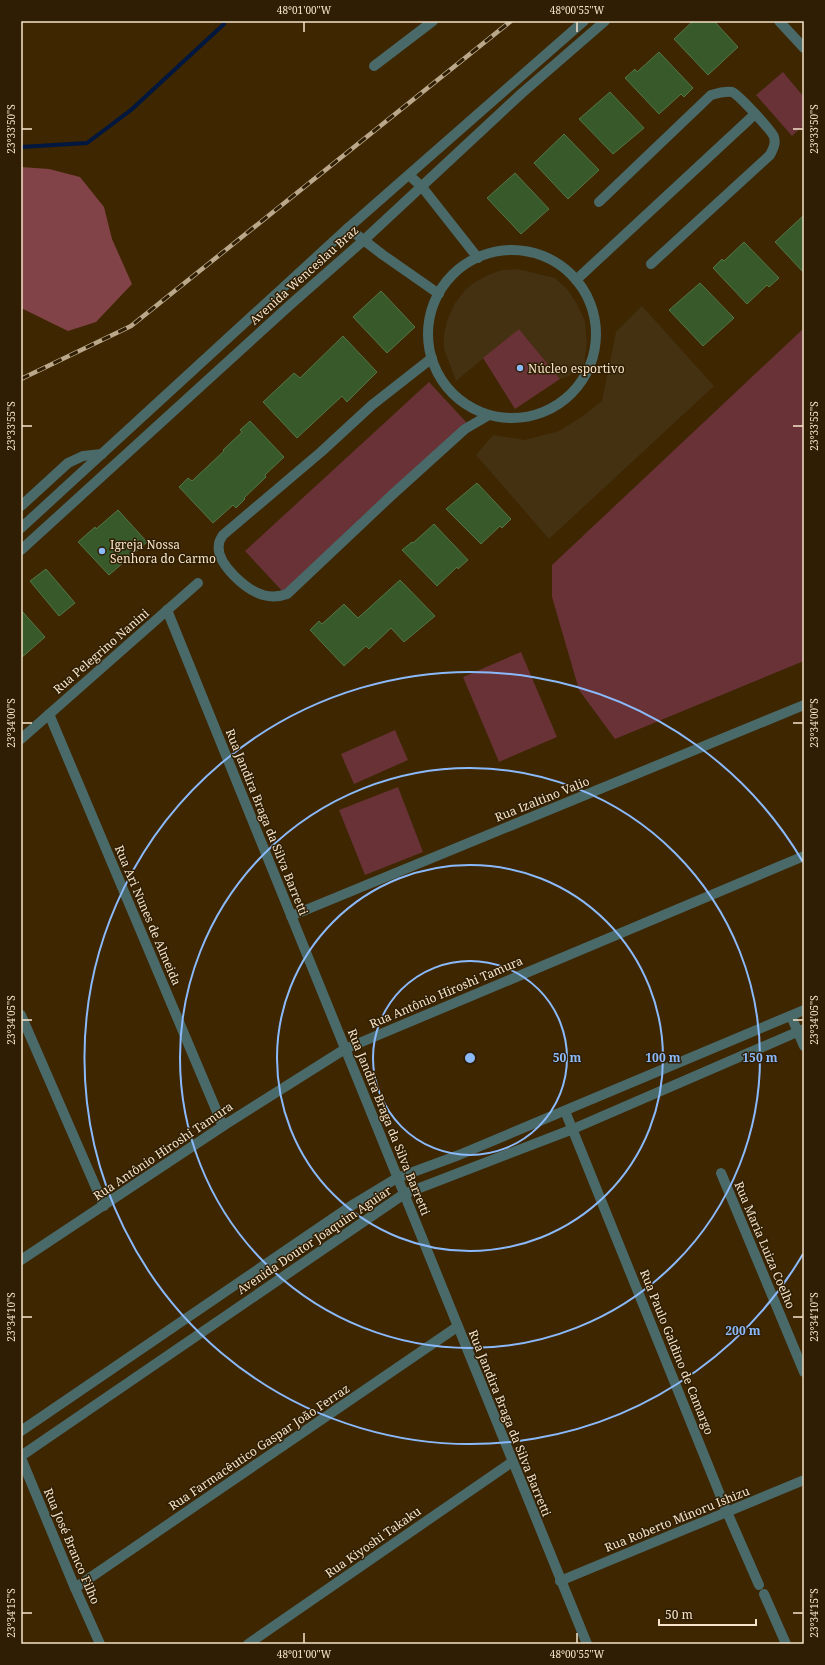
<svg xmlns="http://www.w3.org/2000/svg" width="825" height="1665" font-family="'Noto Serif',serif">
<rect width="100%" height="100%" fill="#3d2600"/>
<g fill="#443111">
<path d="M518 269 555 278 567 289 576 302 585 321 587 343 584 365 569 376 560 379 519 329 456 381 444 349V334L448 318 455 303 466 289 475 282 488 275 502 270Z"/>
<path d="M642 306 714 386 549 539 476 455 493 435 525 440 559 431 583 416 602 401 616 332Z"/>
</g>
<g fill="#683236">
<path d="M783 72 804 97V125L792 136 756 95Z"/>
<path d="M804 328V661L615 739 579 690 552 597V565Z"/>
<path d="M519 329 560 379 515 409 483 358Z"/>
<path d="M429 382 467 423 283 592 245 551Z"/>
<path d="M521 652 557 737 499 762 463 677Z"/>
<path d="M395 730 408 760 354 784 341 754Z"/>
<path d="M398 787 423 852 365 875 339 810Z"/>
</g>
<path fill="#814347" d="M21 167 49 169 80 177 104 207 112 239 132 284 96 322 68 331 21 308Z"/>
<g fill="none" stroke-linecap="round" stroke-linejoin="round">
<path stroke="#00173f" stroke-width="4" d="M21 147 87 143 131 110 224 24"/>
</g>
<g fill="#385a2a" stroke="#547647">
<path d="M693 21H714L738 47 708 75 674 39Z"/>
<path d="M659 52 693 88 684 97 681 94 659 114 625 78 635 69 637 72Z"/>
<path d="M610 92 644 128 613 154 579 119Z"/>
<path d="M564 134 599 170 568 199 534 163Z"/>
<path d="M515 173 549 209 521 234 487 198Z"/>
<path d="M804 215V273L775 242Z"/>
<path d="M744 242 779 278 769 287 767 285 747 304 713 268 722 259 724 261Z"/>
<path d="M700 283 734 318 703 346 669 310Z"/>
<path d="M381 291 415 327 387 353 353 317Z"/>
<path d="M343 336 377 372 347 402 342 396 297 438 263 402 294 373 300 378Z"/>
<path d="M250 421 284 457 265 475 266 477 244 498 245 499 236 508 233 505 213 523 179 487 188 478 192 481 224 451 223 450 242 432 240 430Z"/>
<path d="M477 483 511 519 502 528 500 526 481 544 446 509Z"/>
<path d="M118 510 147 542 109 575 78 542 95 527 96 529Z"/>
<path d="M434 524 468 560 458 569 457 567 437 586 402 550 412 542 413 543Z"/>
<path d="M46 569 75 603 59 616 30 581Z"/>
<path d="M400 580 435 616 404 642 391 628 369 649 366 646 344 666 310 630 319 621 322 624 344 604 358 618Z"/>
<path d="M21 610 45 637 21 658Z"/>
</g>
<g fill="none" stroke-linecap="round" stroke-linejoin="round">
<g stroke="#4a6969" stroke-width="10">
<path d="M779 21 804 48"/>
<path d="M374 66 433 21"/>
<path d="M409 175 422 187 478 258"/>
<path d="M599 202 711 95C718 93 725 91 732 92 738 94 772 131 774 137 776 144 773 149 770 155L651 264"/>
<path d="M348 228 383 255 439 294"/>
<circle cx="512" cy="334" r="84"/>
<path d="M576 280 755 114"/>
<path d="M432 358 372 405 321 452 223 535C221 538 219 541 219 544 215 563 246 590 263 595 271 597 279 597 287 594L392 495 465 429 489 415"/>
<path d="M21 506 68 463 83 456 102 454"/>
<path d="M167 610 587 1644"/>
<path d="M49 714 223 1126"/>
<path d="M21 739 198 583"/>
<path d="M291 916 804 705"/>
<path d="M21 1015 104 1206"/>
<path d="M791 1016 804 1046"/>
<path d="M565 1111 727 1512 759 1585"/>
<path d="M721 1173 804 1372"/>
<path d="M21 1260 223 1126 345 1049 804 856"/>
<path d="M21 1431 354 1204 397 1178 459 1155 804 1010"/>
<path d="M21 1456 404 1194 573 1129 804 1029"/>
<path d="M21 1458 75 1588 100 1644"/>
<path d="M560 1581 804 1480"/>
<path d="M75 1588 457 1327"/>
<path d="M764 1594 786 1644"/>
<path d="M248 1644 512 1462"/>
</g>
<g stroke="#4a6969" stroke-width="10">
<path d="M21 528 348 228 584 21"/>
<path d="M21 550 290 305 364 240 522 93 605 21"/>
</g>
<defs>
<path id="rail" d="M21 379 131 326 511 21"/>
</defs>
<use href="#rail" stroke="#bba88a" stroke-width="4.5"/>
<use href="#rail" stroke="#2f1e03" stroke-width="3" stroke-dasharray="9" stroke-linecap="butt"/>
</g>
<path fill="none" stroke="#f6e4ca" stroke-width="1.5" d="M304 22V32M577 22V32M22 129H32M793 129H803M22 426H32M793 426H803M22 723H32M793 723H803M22 1020H32M793 1020H803M22 1317H32M793 1317H803M22 1613H32M793 1613H803M304 1633V1643M577 1633V1643"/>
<g fill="none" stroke="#8bbafc" stroke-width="2">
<circle cx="470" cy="1058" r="97"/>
<circle cx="470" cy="1058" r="193"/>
<circle cx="470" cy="1058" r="290"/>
<path d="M803 1254A386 386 0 1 1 803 862"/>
</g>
<g fill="#8bbafc" stroke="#2f1e03" stroke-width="1.5">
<circle cx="520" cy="368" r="4"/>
<circle cx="102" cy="551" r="4"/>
</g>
<g text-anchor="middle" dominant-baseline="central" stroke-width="3" stroke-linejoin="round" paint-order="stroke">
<g font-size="12" fill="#f6e4ca" stroke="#2f1e03">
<text transform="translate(304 275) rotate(-42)">Avenida Wenceslau Braz</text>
<text transform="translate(101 651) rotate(-41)">Rua Pelegrino Nanini</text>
<text transform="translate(542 799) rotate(-22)">Rua Izaltino Valio</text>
<text transform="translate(267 822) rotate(68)">Rua Jandira Braga da Silva Barretti</text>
<text transform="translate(148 915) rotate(67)">Rua Ari Nunes de Almeida</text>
<text transform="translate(446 992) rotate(-23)">Rua Antônio Hiroshi Tamura</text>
<text transform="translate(389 1122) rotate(68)">Rua Jandira Braga da Silva Barretti</text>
<text transform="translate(163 1151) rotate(-34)">Rua Antônio Hiroshi Tamura</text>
<text transform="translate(314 1240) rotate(-34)">Avenida Doutor Joaquim Aguiar</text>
<text transform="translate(765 1245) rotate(67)">Rua Maria Luiza Coelho</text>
<text transform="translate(677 1352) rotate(68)">Rua Paulo Galdino de Camargo</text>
<text transform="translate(510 1423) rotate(68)">Rua Jandira Braga da Silva Barretti</text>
<text transform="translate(259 1447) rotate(-34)">Rua Farmacêutico Gaspar João Ferraz</text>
<text transform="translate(677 1519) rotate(-22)">Rua Roberto Minoru Ishizu</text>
<text transform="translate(373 1542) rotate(-35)">Rua Kiyoshi Takaku</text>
<text transform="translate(72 1546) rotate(67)">Rua José Branco Filho</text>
</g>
<g font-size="12" fill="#f6e4ca" stroke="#2f1e03" text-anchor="start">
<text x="528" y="368">Núcleo esportivo</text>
<text x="110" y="544">Igreja Nossa<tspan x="110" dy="14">Senhora do Carmo</tspan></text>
</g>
</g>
<circle cx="470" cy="1058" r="6" fill="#8bbafc" stroke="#2f1e03" stroke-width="2"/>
<g font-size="12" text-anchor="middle" font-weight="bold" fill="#8bbafc" stroke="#2f1e03" stroke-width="3" stroke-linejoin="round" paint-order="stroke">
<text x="567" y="1062">50 m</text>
<text x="663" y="1062">100 m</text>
<text x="760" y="1062">150 m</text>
<text x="743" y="1335">200 m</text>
</g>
<rect width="825" height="1665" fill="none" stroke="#2f1e03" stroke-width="44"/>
<path d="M659 1619v6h97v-6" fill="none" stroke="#f6e4ca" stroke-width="2"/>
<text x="665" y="1619" font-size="12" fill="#f6e4ca" stroke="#2f1e03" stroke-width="3" paint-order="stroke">50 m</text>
<rect x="22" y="22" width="781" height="1621" fill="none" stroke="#f6e4ca" stroke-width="1.5"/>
<g font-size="10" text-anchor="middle" fill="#f6e4ca">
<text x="304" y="14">48°01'00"W</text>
<text x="577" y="14">48°00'55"W</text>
<text transform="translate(11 129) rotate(-90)" y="4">23°33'50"S</text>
<text transform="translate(814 129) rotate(-90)" y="4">23°33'50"S</text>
<text transform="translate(11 426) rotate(-90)" y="4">23°33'55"S</text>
<text transform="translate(814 426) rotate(-90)" y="4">23°33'55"S</text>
<text transform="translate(11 723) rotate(-90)" y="4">23°34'00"S</text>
<text transform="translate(814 723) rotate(-90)" y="4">23°34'00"S</text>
<text transform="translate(11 1020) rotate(-90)" y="4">23°34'05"S</text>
<text transform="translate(814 1020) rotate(-90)" y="4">23°34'05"S</text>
<text transform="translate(11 1317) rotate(-90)" y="4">23°34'10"S</text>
<text transform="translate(814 1317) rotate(-90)" y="4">23°34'10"S</text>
<text transform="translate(11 1613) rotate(-90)" y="4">23°34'15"S</text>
<text transform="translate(814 1613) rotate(-90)" y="4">23°34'15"S</text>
<text x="304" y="1658">48°01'00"W</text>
<text x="577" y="1658">48°00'55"W</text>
</g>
</svg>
